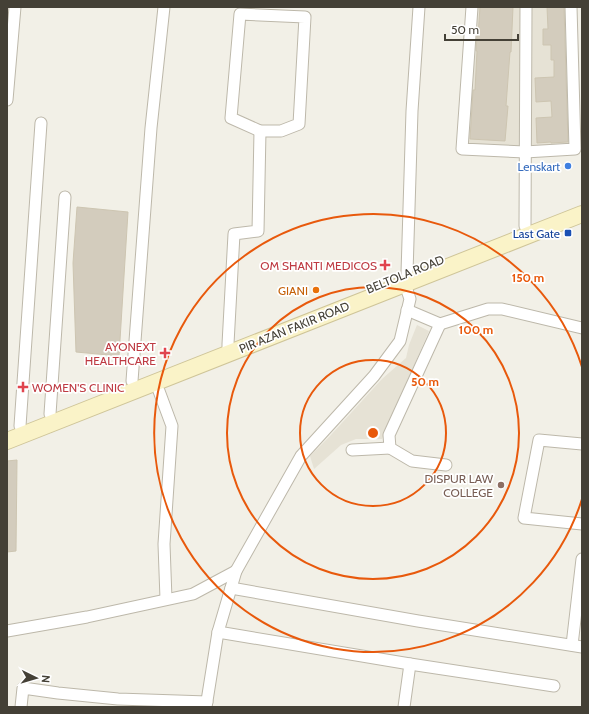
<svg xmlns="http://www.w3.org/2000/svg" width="589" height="714" font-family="Cabin,sans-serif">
<rect width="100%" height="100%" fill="#f2f0e7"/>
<g fill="#e6e2d5">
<path d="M472 7H571L575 149H462Z"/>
<path d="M417 325 429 331 382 439H356L341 445 314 469 310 456 330 436 382 379 406 358 409 345Z"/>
</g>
<g fill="#d3ccbd" stroke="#cdc5b1">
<path d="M480 7H513L511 52H510L506 106H508L505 141 470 139 473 90H475L477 51H476L477 36H478Z"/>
<path d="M547 7H564L568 142 551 143V142L537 143 536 118 552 117 551 101 536 102 535 78 554 77V60H551V45H543V29H548Z"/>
<path d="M77 207 128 212 119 356 76 352 73 263Z"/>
<path d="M17 460 16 551 7 552V461Z"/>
</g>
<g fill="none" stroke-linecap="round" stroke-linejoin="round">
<defs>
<g id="street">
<path d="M472 7 462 149 525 152 575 149 571 7"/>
<path d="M240 14 305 17 299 124 281 131H260L231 118Z"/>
<path d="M7 100 15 7"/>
<path d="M525 226 526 7"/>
<path d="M407 273 412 111 419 7"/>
<path d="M407 310 440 324 488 309H502L582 328"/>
<path d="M440 324 389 435 390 448 412 461 446 465"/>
<path d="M228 354V344L234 234 258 231 260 131"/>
<path d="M132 381 151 128 164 7"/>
<path d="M159 391 172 426 164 544 166 599"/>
<path d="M50 414 65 197"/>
<path d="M20 426 41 123"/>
<path d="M582 444 539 440 524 518 582 524"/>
<path d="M352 450 390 448"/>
<path d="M231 588 418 621 582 647"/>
<path d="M7 631 87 617 193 594 236 571"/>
<path d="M218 632 410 664 554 686"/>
<path d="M572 645 582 559"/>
<path d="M21 707 23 688 58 693 118 699 207 702"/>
<path d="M206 707 218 632 236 571 301 456 374 376 400 341 410 299 405 284"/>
<path d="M404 707 410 664"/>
</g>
<path id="secondary" d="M7 441 582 214"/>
</defs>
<use href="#street" stroke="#bdb8aa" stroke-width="13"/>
<use href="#secondary" stroke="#cfc599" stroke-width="18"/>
<use href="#street" stroke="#fff" stroke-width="11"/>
<use href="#secondary" stroke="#faf3c8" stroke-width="16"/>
</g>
<g fill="none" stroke="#e8590c" stroke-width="2">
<circle cx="373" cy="433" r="73"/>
<circle cx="373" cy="433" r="146"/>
<path d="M582 499A219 219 0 1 1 582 367"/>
</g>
<circle fill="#3f7fe0" stroke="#fff" stroke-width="1.5" cx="568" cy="166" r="4"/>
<rect fill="#1a4fb4" stroke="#fff" stroke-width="1.5" x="564" y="229" width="8" height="8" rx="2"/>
<g fill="#e0444e" stroke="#fff" stroke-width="1.5">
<path d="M383 259h4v4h4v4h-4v4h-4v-4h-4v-4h4z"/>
<path d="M163 347h4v4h4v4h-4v4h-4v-4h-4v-4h4z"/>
<path d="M21 381h4v4h4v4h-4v4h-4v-4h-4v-4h4z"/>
</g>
<circle fill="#e8710a" stroke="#fff" stroke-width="1.5" cx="316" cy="290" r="4"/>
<circle fill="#8d6e63" stroke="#fff" stroke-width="1.5" cx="501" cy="485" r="4"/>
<g text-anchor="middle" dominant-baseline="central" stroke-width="3.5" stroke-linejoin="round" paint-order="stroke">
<g font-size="12" fill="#366cbe" stroke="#fff" text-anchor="end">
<text x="560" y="166">Lenskart</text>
</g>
<g font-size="12" fill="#164399" stroke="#fff" text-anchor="end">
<text x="560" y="233">Last Gate</text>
</g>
<g font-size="12" fill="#be3a42" stroke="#fff" text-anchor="end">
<text x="377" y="265">OM SHANTI MEDICOS</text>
<text x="156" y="346">AYONEXT<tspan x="156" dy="14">HEALTHCARE</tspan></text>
<text x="32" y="387" text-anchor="start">WOMEN'S CLINIC</text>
</g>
<g font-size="12" fill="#444036" stroke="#fff">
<text transform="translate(405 274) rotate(-22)">BELTOLA ROAD</text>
<text transform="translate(294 327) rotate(-22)">PIR AZAN FAKIR ROAD</text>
</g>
<g font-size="12" fill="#c56008" stroke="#fff" text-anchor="end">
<text x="308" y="290">GIANI</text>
</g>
<g font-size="12" fill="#785e54" stroke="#fff" text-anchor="end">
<text x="493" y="478">DISPUR LAW<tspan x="493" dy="14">COLLEGE</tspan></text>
</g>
</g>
<circle cx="373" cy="433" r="6" fill="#e8590c" stroke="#fff" stroke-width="2"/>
<g font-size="12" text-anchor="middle" font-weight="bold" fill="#e8590c" stroke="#fff" stroke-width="3.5" stroke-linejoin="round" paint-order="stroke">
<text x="528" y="282">150 m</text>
<text x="476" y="334">100 m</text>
<text x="425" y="386">50 m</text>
</g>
<rect width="589" height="714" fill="none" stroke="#444036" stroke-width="16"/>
<g transform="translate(36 678) rotate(95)" stroke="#ffffff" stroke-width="3" paint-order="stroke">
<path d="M0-3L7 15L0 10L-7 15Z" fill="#444036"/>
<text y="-6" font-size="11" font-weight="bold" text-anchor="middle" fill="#444036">N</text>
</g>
<path d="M445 34v6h73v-6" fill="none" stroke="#444036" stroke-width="2"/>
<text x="451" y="34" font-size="12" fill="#444036" stroke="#ffffff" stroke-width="3" paint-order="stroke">50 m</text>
</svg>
